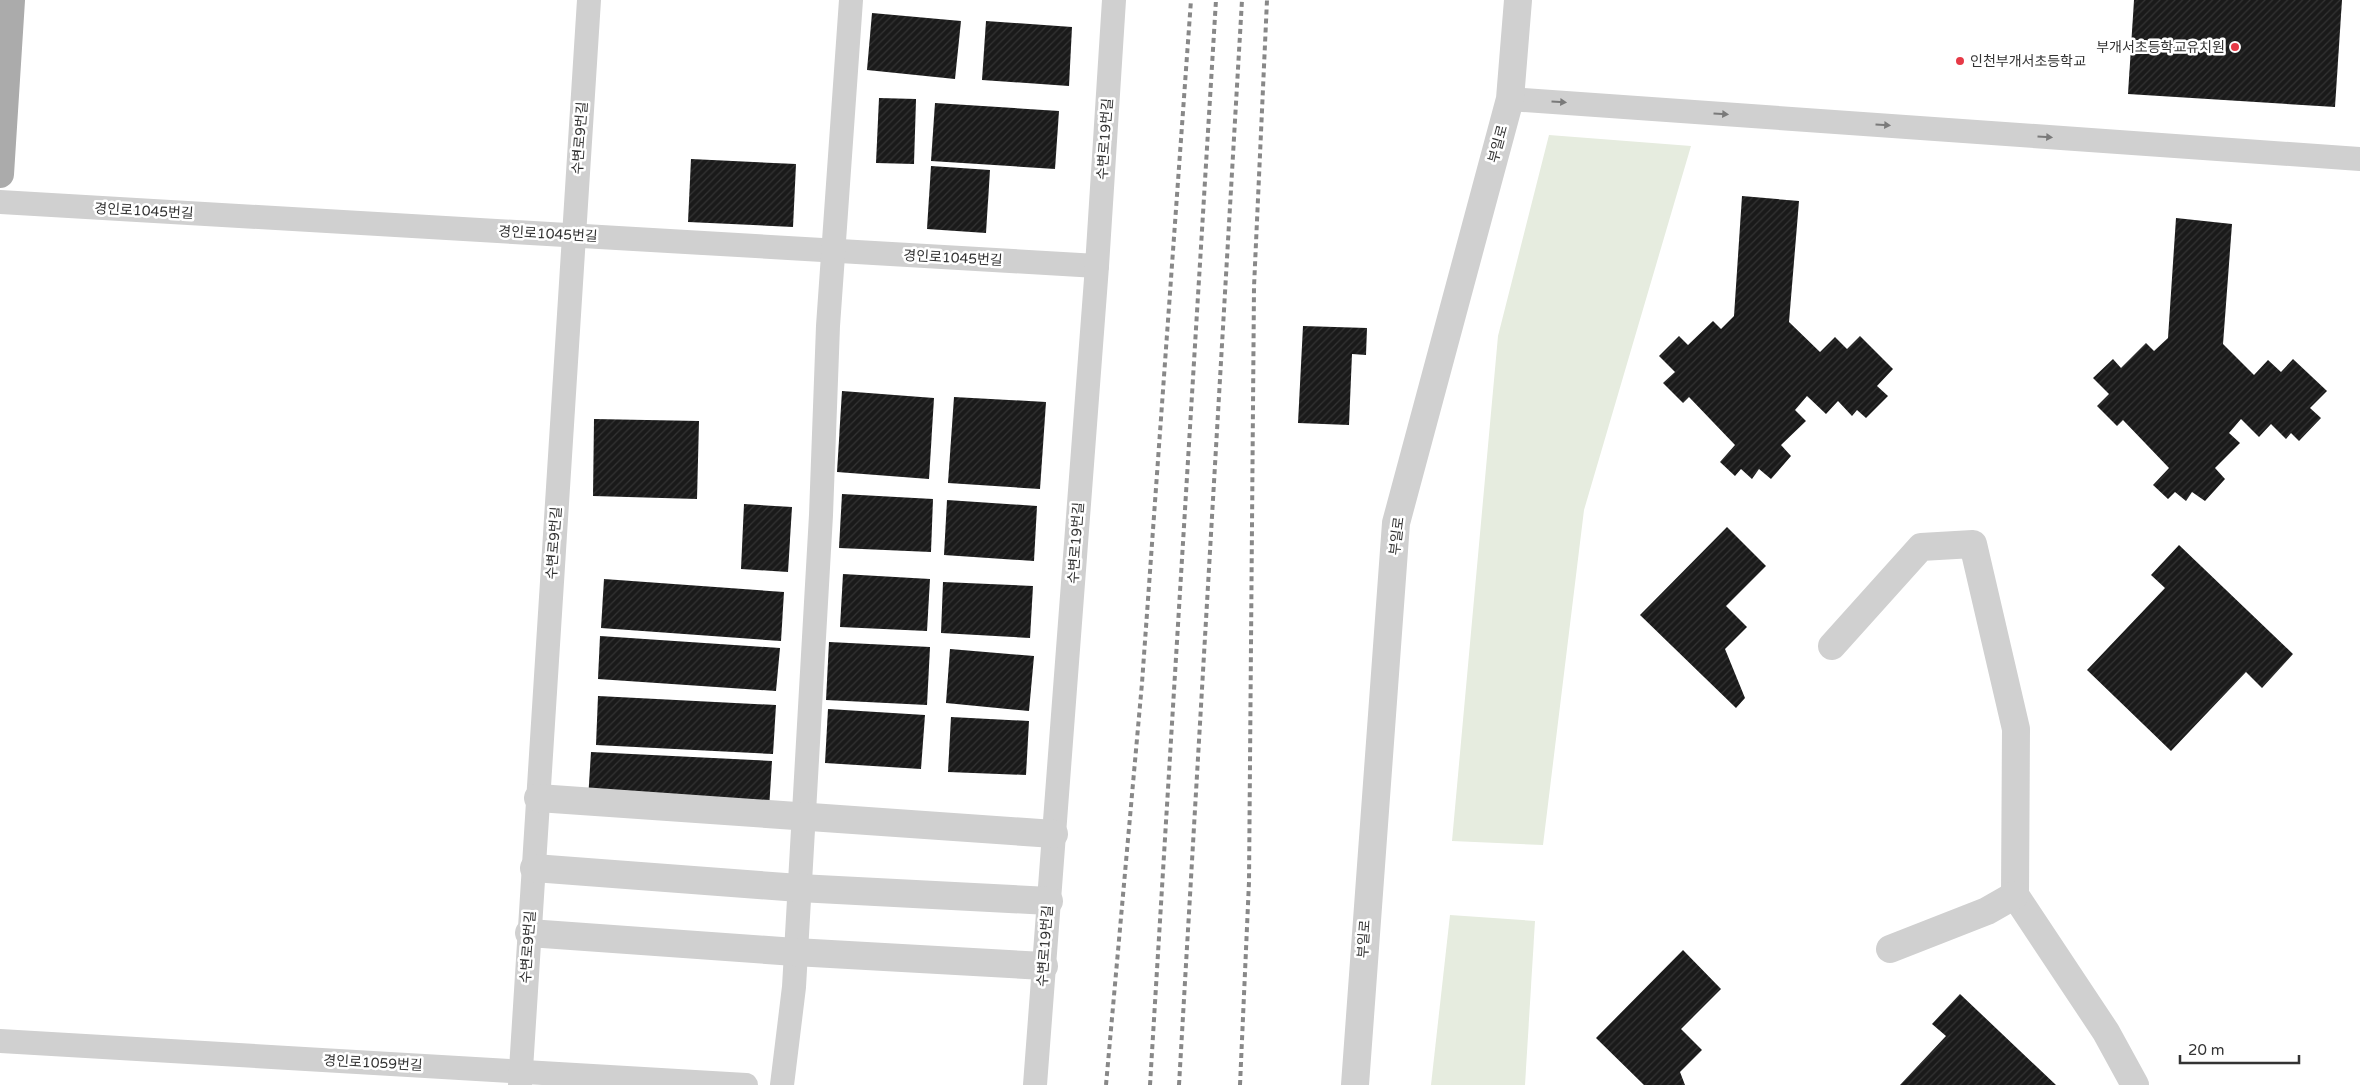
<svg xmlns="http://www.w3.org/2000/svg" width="2360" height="1085" font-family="'Varela Round','Noto Sans KR',sans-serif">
<defs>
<pattern id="building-hatch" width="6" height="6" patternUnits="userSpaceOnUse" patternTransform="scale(1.25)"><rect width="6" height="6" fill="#1a1a1a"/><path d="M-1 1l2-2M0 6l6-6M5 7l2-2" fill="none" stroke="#333"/></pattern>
</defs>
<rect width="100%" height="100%" fill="#fff"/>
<g fill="#e6ecdf">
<path d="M1549 135 1691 146 1584 510 1543 845 1452 841 1498 336Z"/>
<path d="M1450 915 1535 921 1525 1085H1431Z"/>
</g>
<g fill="url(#building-hatch)">
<path d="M2134 0H2342L2335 107 2128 94Z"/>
<path d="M872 13 961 21 955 79 867 70Z"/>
<path d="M986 21 1072 27 1069 86 982 80Z"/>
<path d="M879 98 916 99 914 164 876 163Z"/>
<path d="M935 103 1059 111 1055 169 931 161Z"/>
<path d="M691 159 796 164 793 227 688 222Z"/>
<path d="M931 166 990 170 986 233 927 229Z"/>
<path d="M1742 196 1799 201 1789 322 1820 352 1835 337 1847 349 1860 336 1893 369 1877 386 1888 396 1866 418 1857 410 1852 416 1838 401 1826 414 1807 396 1795 410 1806 421 1781 445 1791 456 1771 479 1759 469 1752 479 1741 469 1735 476 1720 462 1735 445 1689 397 1683 403 1663 383 1675 372 1659 356 1679 336 1688 345 1713 321 1721 329 1734 316Z"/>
<path d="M2176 218 2232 224 2223 344 2254 375 2268 360 2281 372 2293 359 2327 391 2310 408 2321 418 2299 441 2291 433 2286 439 2271 424 2259 437 2241 419 2229 433 2240 443 2215 468 2225 479 2205 501 2192 492 2186 501 2175 492 2168 499 2153 485 2169 468 2123 420 2117 426 2097 406 2109 394 2093 378 2113 359 2121 368 2146 343 2154 351 2168 338Z"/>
<path d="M1303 326 1367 328 1366 355 1352 354 1349 425 1298 423Z"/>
<path d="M842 391 934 398 929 479 837 472Z"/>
<path d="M954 397 1046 402 1040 489 948 483Z"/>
<path d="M594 419 699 421 697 499 593 496Z"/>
<path d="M842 494 933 499 931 552 839 548Z"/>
<path d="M947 500 1037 506 1034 561 944 555Z"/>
<path d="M744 504 792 507 788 572 741 569Z"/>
<path d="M1727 527 1766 566 1726 606 1747 627 1725 649 1745 698 1736 708 1640 615Z"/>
<path d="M2179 545 2293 654 2262 688 2246 672 2171 751 2087 670 2165 588 2151 575Z"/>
<path d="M843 574 930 579 927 631 840 627Z"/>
<path d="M604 579 784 592 781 641 601 628Z"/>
<path d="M943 582 1033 586 1030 638 941 633Z"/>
<path d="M600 636 780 648 776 691 598 679Z"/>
<path d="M829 642 930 647 927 705 826 700Z"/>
<path d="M950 649 1034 656 1029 711 946 703Z"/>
<path d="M598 696 776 705 773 754 596 745Z"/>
<path d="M828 709 925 715 921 769 825 763Z"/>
<path d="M951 717 1029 721 1026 775 948 772Z"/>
<path d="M591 752 772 761 769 809 588 800Z"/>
<path d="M1683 950 1721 989 1681 1029 1702 1050 1680 1072 1685 1085H1644L1596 1038Z"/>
<path d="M1960 994 2056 1085H1900L1946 1036 1932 1024Z"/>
</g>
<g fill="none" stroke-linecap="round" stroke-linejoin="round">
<g stroke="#d0d0d0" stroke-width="24">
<path d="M1510 99 2360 159"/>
<path d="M0 202 1097 266"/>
<path d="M0 1041 746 1085"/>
<path d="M520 1085 589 0"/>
<path d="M782 1085 794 987 821 515 828 326 851 0"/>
<path d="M1035 1085 1097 266 1114 0"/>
</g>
<g stroke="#d0d0d0" stroke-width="28">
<path d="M1832 646 1921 547 1973 544 2016 729 2015 895 2106 1032 2135 1085"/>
<path d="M1890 949 1987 911 2015 895"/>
</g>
<g stroke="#d0d0d0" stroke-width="28">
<path d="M538 798 1054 834"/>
<path d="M534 868 799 888 1049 901"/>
<path d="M529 933 795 952 1044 966"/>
</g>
<path stroke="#d0d0d0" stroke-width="28" d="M1355 1085 1396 523 1510 99 1518 0"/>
<path stroke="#ababab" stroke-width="28" d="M0 174 11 0"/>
<g stroke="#888" stroke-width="4" stroke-dasharray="5 4" stroke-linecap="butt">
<path d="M1106 1085 1142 683 1191 0"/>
<path d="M1150 1085 1216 0"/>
<path d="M1179 1085 1242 0"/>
<path d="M1240 1085 1249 882 1254 287 1267 0"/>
</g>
</g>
<defs><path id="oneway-solid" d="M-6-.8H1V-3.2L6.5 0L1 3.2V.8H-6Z" transform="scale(1.25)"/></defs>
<g fill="#7a7a7a">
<use href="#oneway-solid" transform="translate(1559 102) rotate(4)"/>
<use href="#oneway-solid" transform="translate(1721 114) rotate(4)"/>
<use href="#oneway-solid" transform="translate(1883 125) rotate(4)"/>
<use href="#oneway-solid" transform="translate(2045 137) rotate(4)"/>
</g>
<g fill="#e63946" stroke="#fff" stroke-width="2">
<circle cx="2235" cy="47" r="5"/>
<circle cx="1960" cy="61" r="5"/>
</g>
<g text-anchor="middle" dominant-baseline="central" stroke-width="5" stroke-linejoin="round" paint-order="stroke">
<g font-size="14" fill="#333" stroke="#fff" text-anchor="end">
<text x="2225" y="47">부개서초등학교유치원</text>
<text x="1970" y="61" text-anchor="start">인천부개서초등학교</text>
</g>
<g font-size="14" fill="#333" stroke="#fff">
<text transform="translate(580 138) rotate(-86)">수변로9번길</text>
<text transform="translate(1105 139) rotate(-86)">수변로19번길</text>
<text transform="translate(1498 144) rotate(-75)">부일로</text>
<text transform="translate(144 211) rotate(3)">경인로1045번길</text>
<text transform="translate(548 234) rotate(3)">경인로1045번길</text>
<text transform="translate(953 258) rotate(3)">경인로1045번길</text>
<text transform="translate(1397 536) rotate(-83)">부일로</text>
<text transform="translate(554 543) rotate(-86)">수변로9번길</text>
<text transform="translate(1076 543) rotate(-86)">수변로19번길</text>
<text transform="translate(1364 939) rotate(-86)">부일로</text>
<text transform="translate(1045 946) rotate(-86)">수변로19번길</text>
<text transform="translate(528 947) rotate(-86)">수변로9번길</text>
<text transform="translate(373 1063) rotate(3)">경인로1059번길</text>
</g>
</g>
<path d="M2180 1055v8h119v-8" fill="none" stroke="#333333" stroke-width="2.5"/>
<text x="2188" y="1055" font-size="15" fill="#333333" stroke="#ffffff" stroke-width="4" paint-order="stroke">20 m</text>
</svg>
